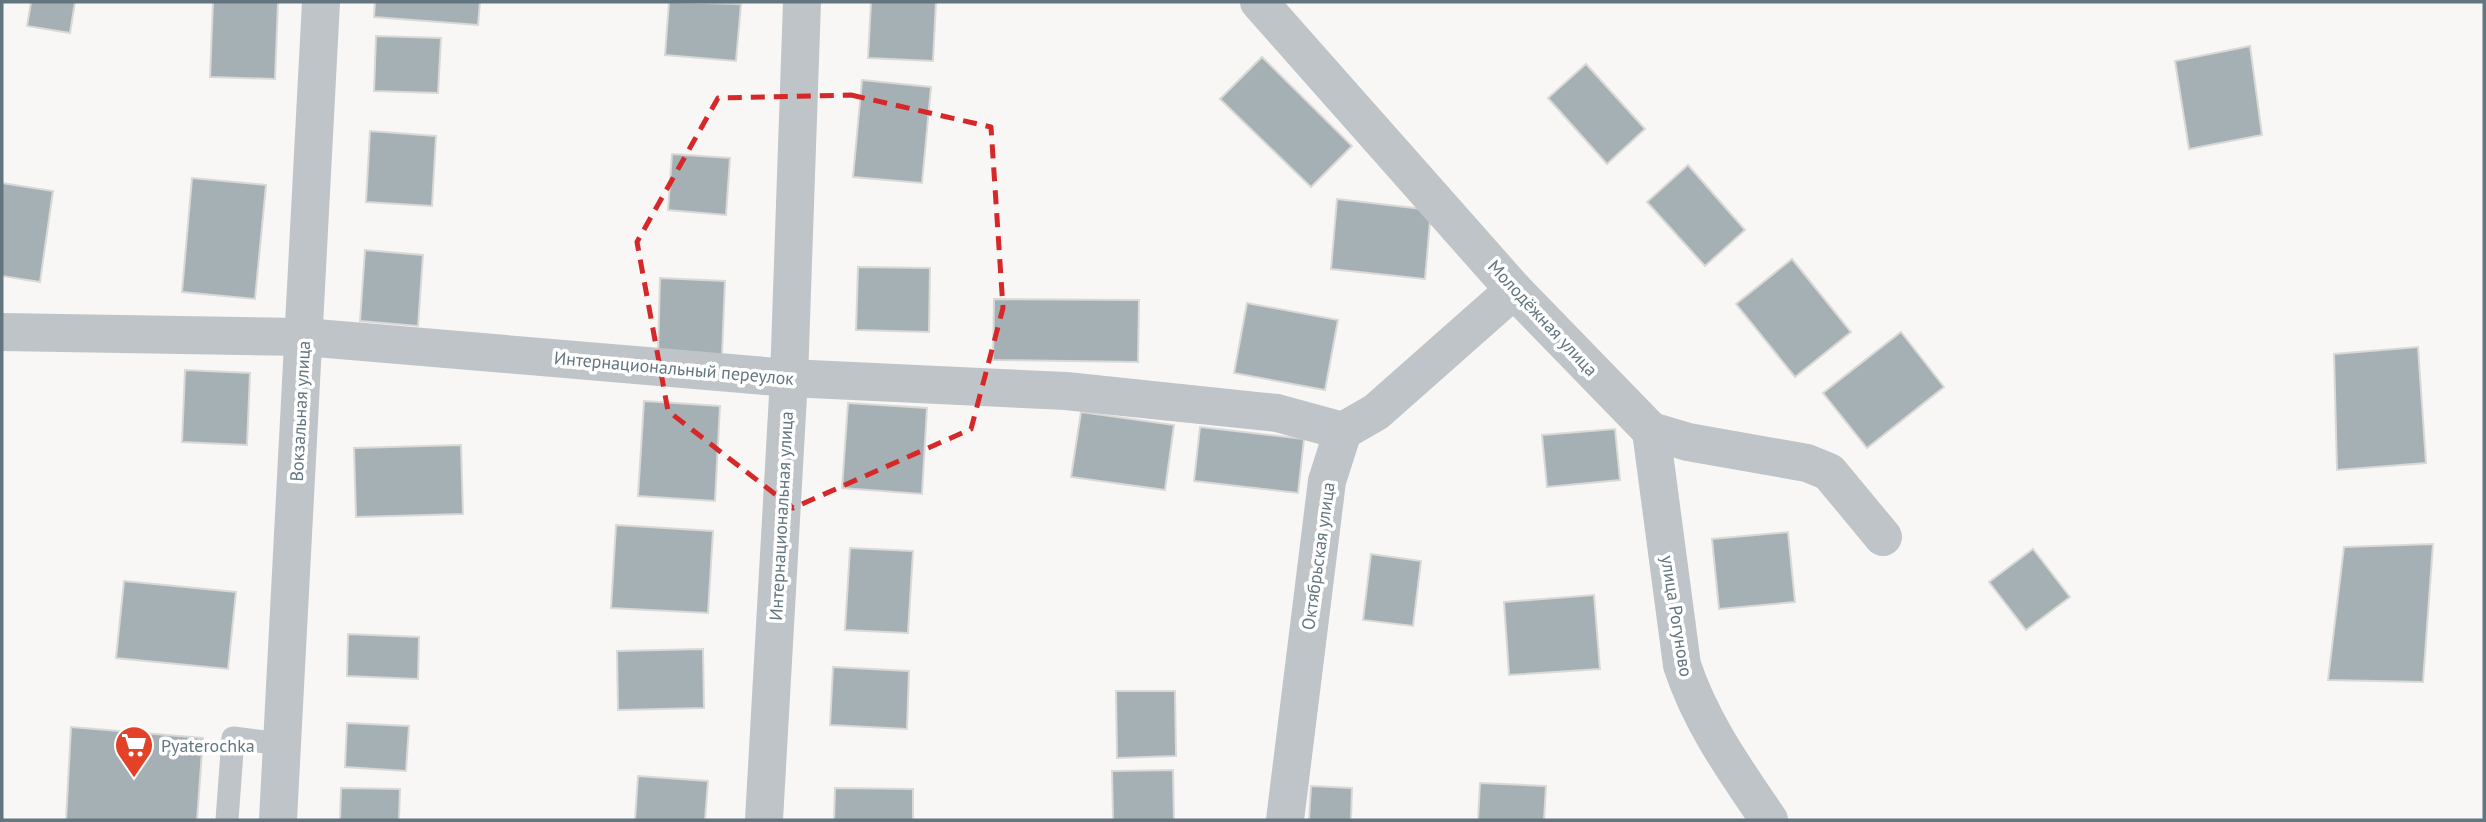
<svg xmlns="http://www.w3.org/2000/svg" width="2486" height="822" font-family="'PT Sans',sans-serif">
<rect width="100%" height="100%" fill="#f8f7f5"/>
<g fill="#a5b0b4" stroke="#d9d9d7" stroke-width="2">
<path d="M31 2H75L70 33 27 26Z"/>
<path d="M213 2H278L275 79 210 77Z"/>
<path d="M375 2H480L478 25 374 17Z"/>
<path d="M669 2 741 4 736 61 665 55Z"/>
<path d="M871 2H936L933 61 868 58Z"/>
<path d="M376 36 441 38 438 93 374 91Z"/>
<path d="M2250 46 2262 135 2189 149 2175 61Z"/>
<path d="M1262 57 1352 146 1311 187 1220 99Z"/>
<path d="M1586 64 1645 129 1607 164 1548 98Z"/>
<path d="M862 80 931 87 922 183 853 177Z"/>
<path d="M370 131 436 136 432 206 366 202Z"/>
<path d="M672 154 730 158 726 215 668 210Z"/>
<path d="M1688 165 1745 230 1705 266 1647 202Z"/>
<path d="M192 178 266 185 255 299 182 292Z"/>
<path d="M2 183 53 191 40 282 2 276Z"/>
<path d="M1337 199 1431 210 1425 279 1331 269Z"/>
<path d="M365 250 423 255 418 326 360 321Z"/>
<path d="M1792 259 1851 332 1795 377 1736 304Z"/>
<path d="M858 267 930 268 929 332 856 330Z"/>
<path d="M660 278 725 281 722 355 658 352Z"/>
<path d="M994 299 1139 300 1138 362 993 360Z"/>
<path d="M1247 303 1338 320 1325 390 1234 373Z"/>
<path d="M1901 332 1944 387 1867 448 1823 393Z"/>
<path d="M2418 347 2426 463 2337 470 2334 354Z"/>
<path d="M185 370 250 373 247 445 182 442Z"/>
<path d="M644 401 720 406 715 501 638 496Z"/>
<path d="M848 403 927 408 922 494 842 488Z"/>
<path d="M1081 412 1174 425 1165 490 1071 477Z"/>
<path d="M1200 427 1304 439 1298 493 1194 481Z"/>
<path d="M1615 429 1620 480 1547 487 1542 435Z"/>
<path d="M461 445 463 514 356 517 354 448Z"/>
<path d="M616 525 713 531 708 613 611 608Z"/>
<path d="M1788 532 1795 602 1719 609 1712 539Z"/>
<path d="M2433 544 2423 682 2328 680 2344 547Z"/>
<path d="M850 548 913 551 908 633 845 630Z"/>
<path d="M2033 549 2070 597 2026 630 1989 582Z"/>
<path d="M1371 554 1421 561 1413 626 1363 620Z"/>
<path d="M124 581 236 592 228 669 116 658Z"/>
<path d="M1594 595 1600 669 1509 675 1504 602Z"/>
<path d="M348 634 419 637 418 679 347 676Z"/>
<path d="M703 649 704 708 618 710 617 651Z"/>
<path d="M833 667 909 671 907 729 830 725Z"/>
<path d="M1116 691H1175L1176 756 1117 758Z"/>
<path d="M347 723 409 726 406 771 345 767Z"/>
<path d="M71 727 203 738 197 820H66Z"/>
<path d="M1173 770 1174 820H1113L1112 771Z"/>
<path d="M638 776 708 781 705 820H635Z"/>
<path d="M1480 783 1546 786 1544 820H1478Z"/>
<path d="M1311 786 1352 788 1351 820H1309Z"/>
<path d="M341 788 400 789 399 820H340Z"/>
<path d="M835 788 913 789V820H834Z"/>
</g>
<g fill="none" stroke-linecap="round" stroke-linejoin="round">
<path stroke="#bec4c7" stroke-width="23" d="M227 820 233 738 282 744"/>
<g stroke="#bec4c7" stroke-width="38">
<path d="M1259 2 1514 290 1651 431 1688 442 1807 463 1829 472 1883 537"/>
<path d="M2 332 304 337 789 378 1066 391 1277 413 1343 431"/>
<path d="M1651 431 1682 665C1701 723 1735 770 1769 820"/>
<path d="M764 820 789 378 802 2"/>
<path d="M1285 820 1327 481 1343 431 1376 412 1514 290"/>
</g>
<path stroke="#bec4c7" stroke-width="38" d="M278 820 321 2"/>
</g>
<path fill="none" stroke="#d62828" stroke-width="5" stroke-dasharray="14 9" stroke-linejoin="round" d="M851 95 991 127 1003 308 971 429 793 508 668 411 637 242 718 98Z"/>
<defs>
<symbol id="supermarket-pin" viewBox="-11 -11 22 30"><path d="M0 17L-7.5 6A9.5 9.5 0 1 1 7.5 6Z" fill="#e34229" stroke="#fff"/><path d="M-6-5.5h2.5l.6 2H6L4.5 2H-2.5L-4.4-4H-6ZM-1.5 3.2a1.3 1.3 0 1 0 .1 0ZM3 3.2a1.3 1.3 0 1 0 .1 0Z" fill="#fff"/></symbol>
</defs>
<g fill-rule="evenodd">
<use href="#supermarket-pin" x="112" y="723" width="44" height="60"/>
</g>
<g text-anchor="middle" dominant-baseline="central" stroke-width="7" stroke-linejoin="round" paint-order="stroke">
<g font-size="18" fill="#637680" stroke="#fff">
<text transform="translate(1543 318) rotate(47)">Молодёжная улица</text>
<text transform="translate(674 368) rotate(5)">Интернациональный переулок</text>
<text transform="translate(300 411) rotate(-87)">Вокзальная улица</text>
<text transform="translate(781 516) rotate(-87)">Интернациональная улица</text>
<text transform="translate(1318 556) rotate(-82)">Октябрьская улица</text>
<text transform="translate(1677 616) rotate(81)">улица Рогуново</text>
</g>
<g font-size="18" fill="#637680" stroke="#fff" text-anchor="start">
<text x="161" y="745">Pyaterochka</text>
</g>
</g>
<rect width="2486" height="822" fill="none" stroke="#637680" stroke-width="7"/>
</svg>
